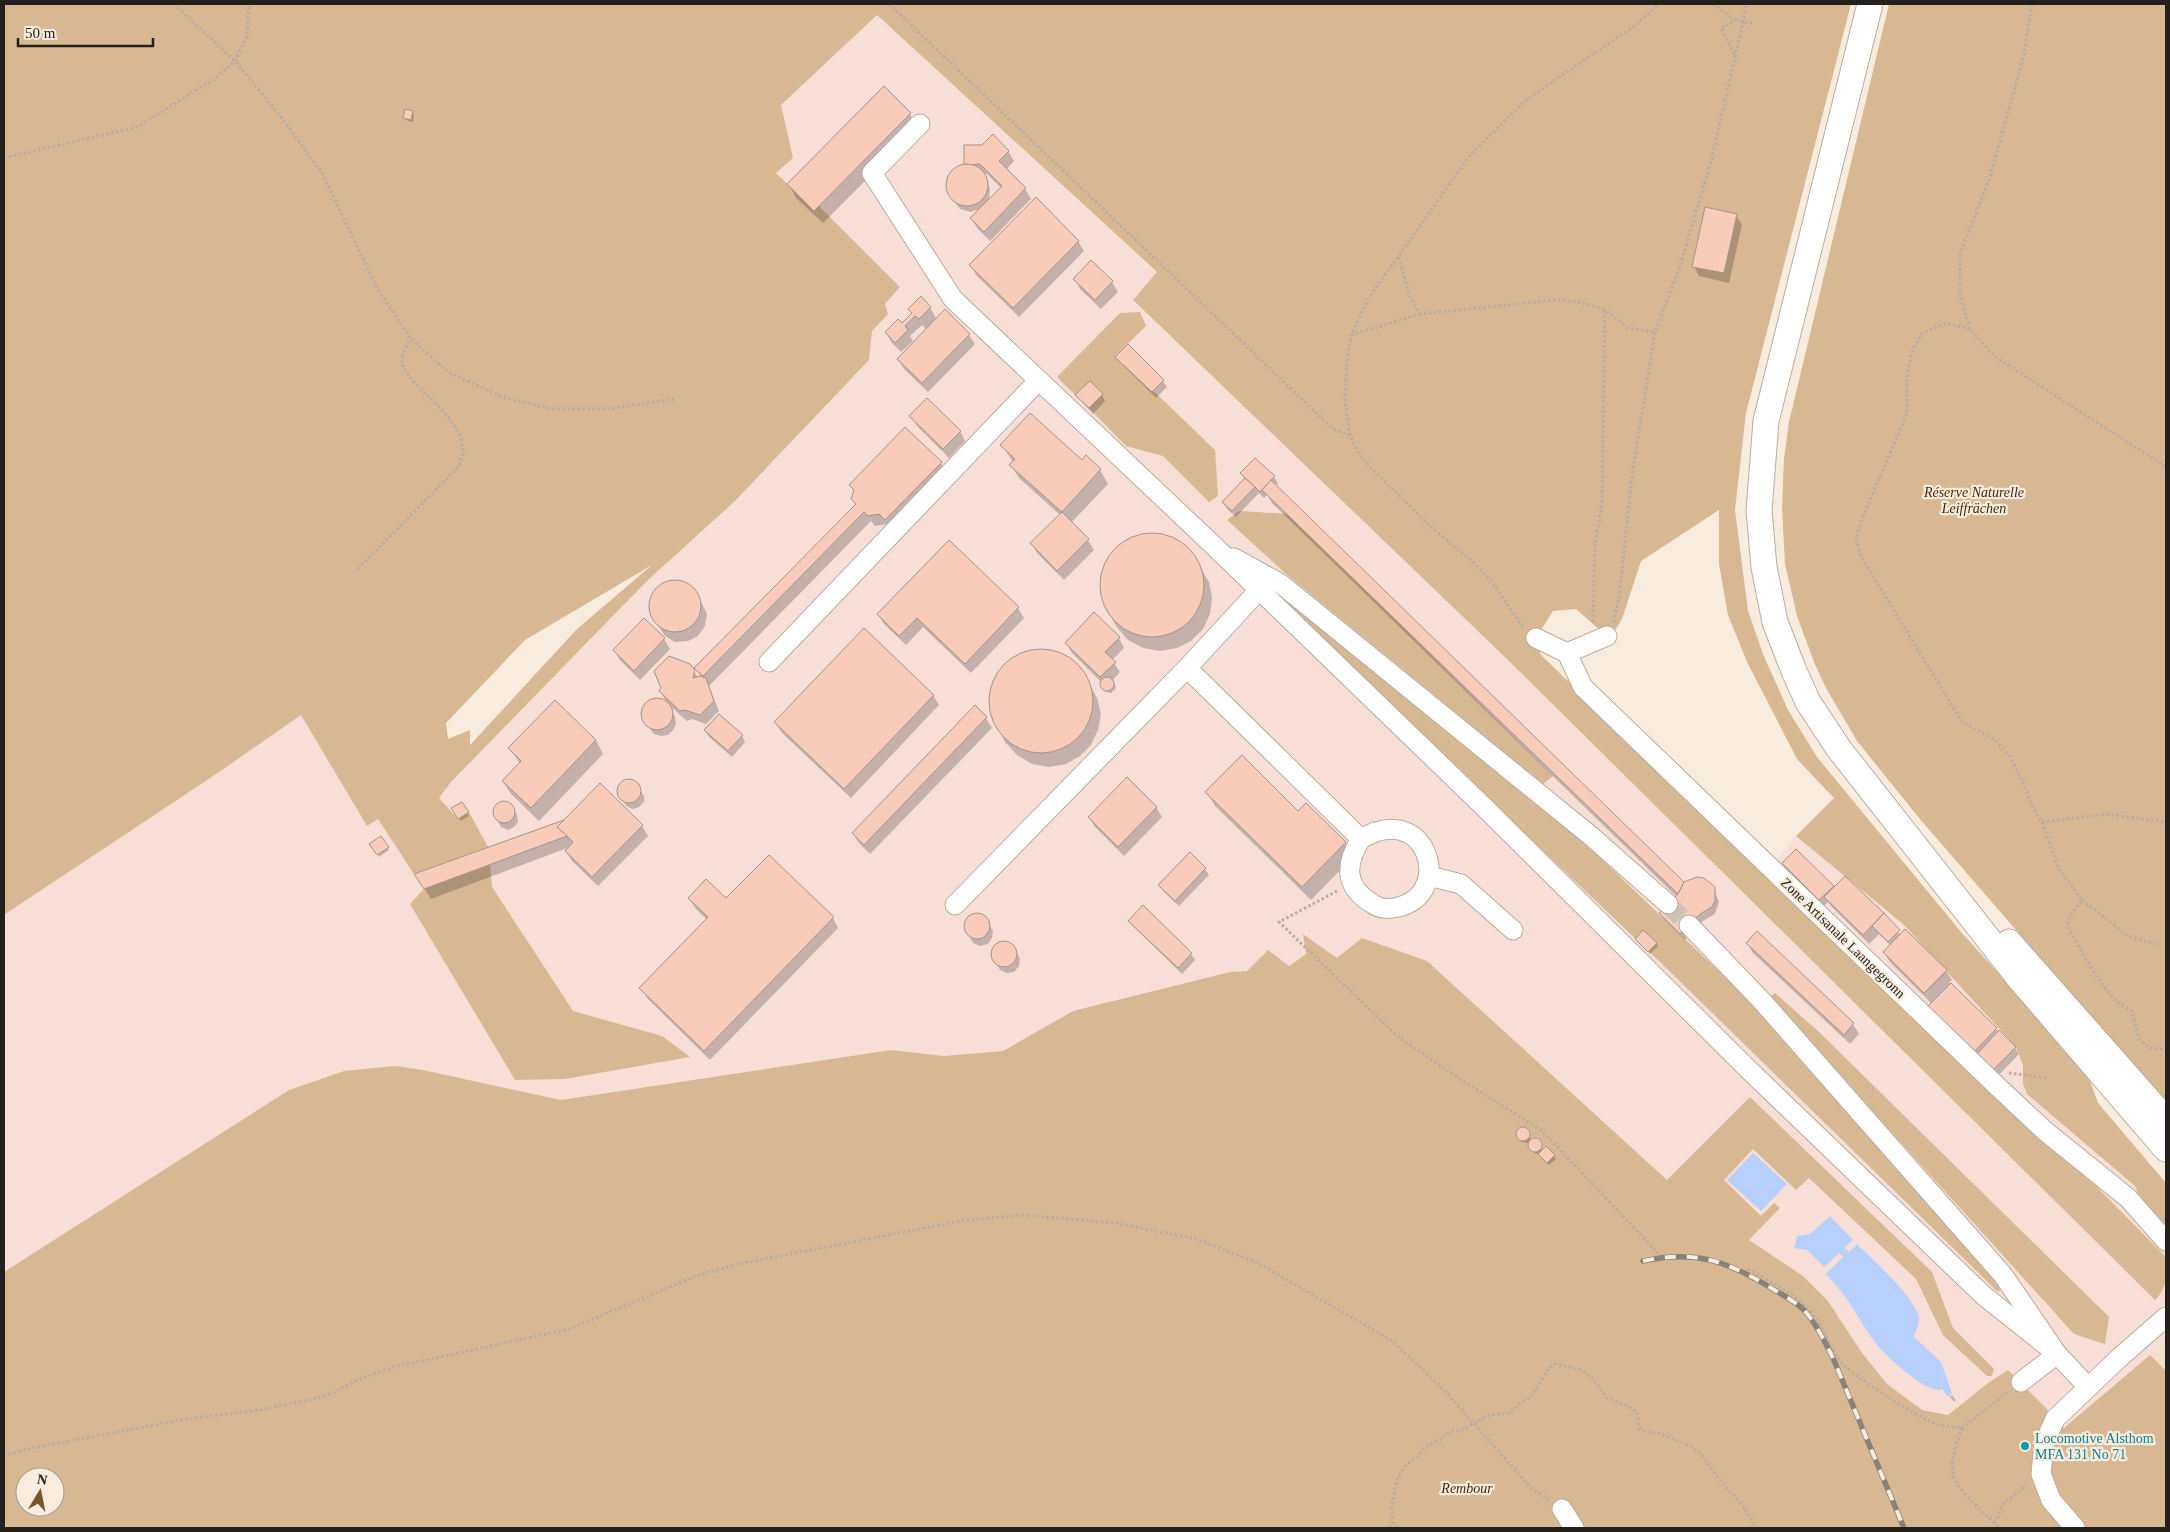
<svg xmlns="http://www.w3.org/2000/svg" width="2170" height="1532" font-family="'Times New Roman',serif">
<rect width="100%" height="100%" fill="#f8ecdf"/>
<g fill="#f7ded6">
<path d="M877 15 1157 273 1133 301 2166 1286V1278V1341L2103 1397 2064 1428 2008 1370 1988 1383 1948 1415 1922 1410 1887 1384 1862 1353 1828 1301 1803 1276 1749 1240 1715 1225 1362 938 1337 958 1304 934 1306 954 1289 966 1268 950 1248 971 1230 972 1073 1011 1003 1051 944 1056 891 1050 561 1100 423 1070 344 1071 289 1090 4 1272V915L222 770 301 714 367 826 378 819 414 873 469 813 458 819 438 798 451 782 648 580 735 501 869 360 872 331 888 314 885 304 900 287 819 206 814 211 776 173 793 158 780 106Z"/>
<path d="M1796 836 1903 924 2016 1047 2023 1065V1084L2028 1094 2135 1186 2141 1201 2166 1228V1259L2095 1185 2040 1138 1775 861Z"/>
</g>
<path fill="#f0e0cd" d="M2166 1341V1371L2150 1355Z"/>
<g fill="#d8b893" fill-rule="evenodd">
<path d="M4 4H1851L1746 413 1735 510 1748 611 1763 654 1788 710 1817 757 1961 932 2086 1070 2098 1103 2166 1183V1228L2141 1201 2135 1186 2027 1094 2023 1084V1065L2016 1047 1903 924 1796 836 1834 798 1797 759 1747 662 1728 615 1719 564V510L1641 561 1622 619 1610 639 1576 609 1553 611 1536 638 1541 655 2040 1138 2095 1185 2165 1256C2169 1272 2167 1289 2155 1300L1507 659 1133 300 1157 272 877 15 781 105 793 158 776 173 814 210 819 206 900 287 885 304 888 314 872 331 869 360 735 501 648 580 451 782 439 798 458 819 469 812 488 847 414 874 378 819 367 826 301 715 222 770 4 915ZM652 565 577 629 470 745V730L448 739 446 723 525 640Z"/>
<path d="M1889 4H2166V1103L1919 818 1857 741 1826 688 1814 662 1797 616 1785 564 1782 508 1784 459 1789 422Z"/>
<path d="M1140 312 1146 326 1116 355 1215 450 1218 496 1209 502 1163 456 1126 446 1089 408 1103 394 1090 381 1075 395 1057 377 1120 313Z"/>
<path d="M1239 511 1289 514 1553 776 1543 784 1285 573 1227 520Z"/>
<path d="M1278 589 1589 847 1754 1005 2002 1287 1998 1292 1659 961 1273 594Z"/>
<path d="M490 865 492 887 573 1011 662 1036 690 1057 565 1079 515 1080 410 904 424 889Z"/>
<path d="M1303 934 1337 958 1362 938 1427 961 1667 1180 1750 1097 1932 1272 1953 1328 1994 1369 1992 1376H1987L1943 1335 1916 1279 1809 1178 1796 1190 1753 1149 1724 1180 1761 1216 1774 1203 1780 1208 1749 1240 1803 1276 1828 1301 1862 1353 1887 1384 1922 1410 1948 1415 1988 1383 2008 1370 2048 1410 2035 1439 2032 1466 2039 1496 2072 1528H4V1272L289 1090 344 1071 395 1066 423 1070 561 1100 891 1050 944 1056 1003 1051 1073 1011 1230 972 1247 971 1268 950 1289 966 1306 954ZM25 1477H55V1507H25Z"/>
<path d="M1775 993 1819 1032 2109 1317 2105 1344 2074 1334 1769 997Z"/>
<path d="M2150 1355 2166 1371V1528H2084L2053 1490 2048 1462 2052 1441 2060 1424 2064 1428Z"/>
</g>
<g fill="#b7d0fe">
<path d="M1753 1153 1787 1184 1761 1211 1727 1180Z"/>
<path d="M1830 1216 1853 1240 1844 1248 1849 1252 1857 1244C1872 1259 1916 1298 1919 1318 1920 1326 1915 1330 1914 1337L1941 1362 1952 1393 1948 1397 1942 1389C1929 1396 1887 1357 1878 1346 1866 1332 1858 1315 1848 1301 1842 1291 1833 1283 1826 1274L1843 1257 1839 1253 1824 1267 1807 1250 1794 1248 1797 1236 1810 1234Z"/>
</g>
<g fill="#0003" fill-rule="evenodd">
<path d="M884 88 910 114 918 128 823 223 796 198 789 184Z"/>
<path d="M412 112 414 115 413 122 406 120 404 118Z"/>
<path d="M965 146H983L1008 151 1014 161 1006 170 1025 189 1031 199 990 241 977 228 971 218 980 209 971 212 960 209 949 194 947 183 951 172 961 166H966ZM983 174H987L1001 188 989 200 990 189Z"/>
<path d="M1736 215 1742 225 1729 283 1699 276 1694 266Z"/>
<path d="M1078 241 1084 251 1019 317 976 275 971 265Z"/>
<path d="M1091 262 1112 282 1118 292 1101 309 1080 289 1075 279Z"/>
<path d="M930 307 937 320 945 311 969 335 975 344 928 392 904 369 898 359 927 330 922 325 910 336 913 341 901 352 892 343 886 333 902 325 913 314Z"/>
<path d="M1117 357 1163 381 1167 387 1156 398 1121 363Z"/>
<path d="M1102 395 1105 401 1093 414 1077 396Z"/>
<path d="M911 416 960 431 965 441 949 458 917 426Z"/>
<path d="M1002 445 1082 462 1086 457 1100 470 1108 484 1071 523 1088 540 1094 550 1064 580 1037 553 1032 543 1060 515 1019 478 1011 465 1013 462Z"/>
<path d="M941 463 946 473 891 529 886 524 875 526 871 521 709 686 719 711 706 724 692 719 687 721 667 703 660 691 694 671 698 678 701 677 696 668 856 505 853 499 854 492 850 485Z"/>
<path d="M1242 474 1274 477 1278 483 1275 486 1684 883 1691 879H1704L1714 890 1719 902 1715 914 1703 921 1685 940 1665 920 1661 914 1677 897 1272 503 1267 495 1264 498 1259 493 1236 517 1227 509 1224 503 1245 480Z"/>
<path d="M1149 534 1165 536 1180 542 1192 553 1209 582 1212 598 1210 614 1203 629 1191 641 1177 648 1160 651 1143 648 1128 640 1116 626 1101 595 1100 578 1106 561 1117 547 1132 538Z"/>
<path d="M949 541 1018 608 1024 618 971 673 923 627 906 645 884 624 878 614Z"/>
<path d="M675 580 687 583 696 592 707 614 705 626 698 636 688 641 675 642 665 636 651 615 650 603 654 592 663 583Z"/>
<path d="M644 620 664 639 670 649 640 680 620 660 614 650Z"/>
<path d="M1119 638 1124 648 1112 660 1120 672 1113 680 1116 688 1111 693 1104 691 1102 683 1072 653 1066 643Z"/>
<path d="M1038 649 1054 651 1069 658 1081 669 1097 698 1101 714 1098 730 1091 745 1080 756 1066 764 1049 767 1032 764 1017 755 1005 742 990 711V693L995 677 1006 663 1021 653Z"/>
<path d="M933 695 939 705 851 798 782 733 776 723Z"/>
<path d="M654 700H661L667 703 675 717 676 724 673 730 668 735 661 736 654 734 645 722 642 715 644 708 648 703Z"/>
<path d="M986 718 992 728 870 854 859 843 853 833Z"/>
<path d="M705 730 742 736 745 742 732 757 709 737Z"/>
<path d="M596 740 603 754 539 821 511 794 503 781 520 764 510 748Z"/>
<path d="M630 780 636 783 644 796V802L639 807 633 809 626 806 619 793V787L623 782Z"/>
<path d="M1207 792 1298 812 1306 805 1345 843 1353 857 1311 900 1215 806Z"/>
<path d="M501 802H508L517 815 518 822 514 827 508 830 501 827 497 820 494 813 496 806Z"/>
<path d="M462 804 469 816 461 821 453 809Z"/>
<path d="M1156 807 1162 817 1124 856 1095 827 1089 817Z"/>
<path d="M564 821 642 826 648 836 598 886 572 861 566 851 570 847 431 899 422 884Z"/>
<path d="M381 837 389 850 379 857 371 844Z"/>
<path d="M1190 854 1205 869 1209 875 1179 906 1164 892 1160 886Z"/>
<path d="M1783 864 1834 889 1845 878 1901 935 1946 971 1952 980 1949 983 2015 1048 2019 1054 1998 1076 1935 1017 1929 1007 1932 1004 1890 962 1884 952 1891 946 1879 934 1869 944 1832 907 1828 902 1824 906 1787 870Z"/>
<path d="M689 898 727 900 833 918 838 928 710 1060 647 998 641 988 707 920 695 908Z"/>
<path d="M1143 907 1191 954 1195 960 1182 974 1134 927 1130 921Z"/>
<path d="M978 914 985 917 993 931 992 938 988 944 980 946 973 943 965 929V922L970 916Z"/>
<path d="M1757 933 1853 1024 1859 1034 1850 1044 1753 953 1747 943Z"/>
<path d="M1636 939 1656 943 1658 946 1650 954Z"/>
<path d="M1005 942 1012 945 1020 958 1019 966 1014 972 1007 973 1000 970 992 957 993 949 997 943Z"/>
<path d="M1524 1128 1529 1133 1530 1139 1539 1141 1542 1151 1546 1148 1554 1156 1556 1159 1549 1165 1539 1153 1536 1154 1531 1149 1529 1143 1521 1142 1518 1131Z"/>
<path d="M1952 1395 1956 1400 1954 1402 1950 1397Z"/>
</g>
<g fill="#f9ccba" stroke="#a3938d">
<path d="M884 86 911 113 814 211 787 184Z"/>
<path d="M405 109 413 111 411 120 403 118Z"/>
<path d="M993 134 1009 151 999 161 1026 188 984 232 970 218 1002 186 980 164 964 165V145H982Z"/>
<circle cx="967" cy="185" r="21"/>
<path d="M1036 197 1079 241 1013 308 969 265Z"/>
<path d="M1705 207 1737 214 1724 273 1692 267Z"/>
<path d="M1091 260 1113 281 1095 300 1073 279Z"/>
<path d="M921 296 931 307 919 319 915 316 905 326 908 330 895 343 885 332 898 319 902 323 912 313 908 309Z"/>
<path d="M945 309 970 334 922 383 897 359Z"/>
<path d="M1128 344 1164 380 1152 392 1115 357Z"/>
<path d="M1090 381 1103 394 1089 408 1075 395Z"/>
<path d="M927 398 961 431 943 449 909 416Z"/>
<path d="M1030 413 1082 460 1086 455 1101 469 1062 512 1009 465 1015 459 1000 445Z"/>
<path d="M905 427 942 462 885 520 879 514 868 516 864 512 703 676 694 668 856 504 851 499 854 490 849 485Z"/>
<path d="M1255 458 1275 476 1260 492 1240 473Z"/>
<path d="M1245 478 1255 487 1232 511 1222 502Z"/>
<path d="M1271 480 1684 882 1678 894 1262 490Z"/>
<path d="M1062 512 1089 539 1057 571 1030 543Z"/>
<circle cx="1152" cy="585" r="52"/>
<path d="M949 540 1019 607 965 664 917 618 899 636 877 614Z"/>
<circle cx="675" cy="606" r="26"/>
<path d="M1094 612 1120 637 1105 652 1116 662 1100 677 1065 643Z"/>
<path d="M644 618 665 638 634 671 613 650Z"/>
<path d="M864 628 934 695 844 789 774 722Z"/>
<circle cx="1041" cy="701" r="52"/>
<path d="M669 656 690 664 695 670 693 678 700 676 706 678 714 701 700 715 685 710 680 711 659 691 661 688 654 671Z"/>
<circle cx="1107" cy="684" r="7"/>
<circle cx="657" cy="714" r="16"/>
<path d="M555 700 596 740 531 808 502 781 521 761 508 748Z"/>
<path d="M975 705 987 717 864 845 852 833Z"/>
<path d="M719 714 743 735 728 751 704 730Z"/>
<path d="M1242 755 1298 811 1306 803 1346 842 1302 887 1205 792Z"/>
<path d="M1127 777 1157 807 1118 847 1088 817Z"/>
<circle cx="629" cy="791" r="12"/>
<path d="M600 783 643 825 592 877 565 851 573 842 557 827Z"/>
<circle cx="504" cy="812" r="11"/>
<path d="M462 802 469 812 458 819 451 808Z"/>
<path d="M564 820 557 827 567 836 424 889 414 874Z"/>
<path d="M381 836 389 847 377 855 369 844Z"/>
<path d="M1796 849 1834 886 1819 900 1782 863Z"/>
<path d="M1190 852 1206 868 1175 901 1158 885Z"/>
<path d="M769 855 834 917 704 1051 639 988 708 917 688 898 706 879 726 898Z"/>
<path d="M1845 876 1884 913 1863 935 1824 897Z"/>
<path d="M1697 877 1704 878 1715 887V901L1712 907 1700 914 1680 934 1659 913 1678 894 1684 882Z"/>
<path d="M1143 905 1192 953 1178 968 1128 921Z"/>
<circle cx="977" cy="926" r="13"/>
<path d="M1884 913 1900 930 1888 942 1872 926Z"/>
<path d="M1905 929 1947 970 1924 993 1883 952Z"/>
<path d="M1643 930 1657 943 1648 952 1635 939Z"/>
<path d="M1757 931 1854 1023 1844 1035 1746 943Z"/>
<circle cx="1004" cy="954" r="13"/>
<path d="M1951 983 1997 1028 1974 1052 1928 1006Z"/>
<path d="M1999 1030 2016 1047 1993 1070 1977 1054Z"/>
<circle cx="1523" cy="1134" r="7"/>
<circle cx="1535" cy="1145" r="7"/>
<path d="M1546 1146 1555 1155 1547 1163 1538 1154Z"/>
</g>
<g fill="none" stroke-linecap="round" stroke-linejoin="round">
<path stroke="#cec3b8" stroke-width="19" stroke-dasharray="19 9" stroke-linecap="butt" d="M1668 904 1689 925"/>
<defs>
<g id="minor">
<path d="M920 124 872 173 953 299 1214 546 1485 808 1750 1071 1983 1295 2057 1354 2088 1387"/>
<path d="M1234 558 1281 584 1591 836 1668 904"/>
<path d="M1607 636 1567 653 1583 687 1997 1086 2045 1131 2128 1198 2166 1241"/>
<path d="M1536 638 1567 653"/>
<path d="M769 662 1038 381"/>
<path d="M1187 668 1361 839C1425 800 1454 889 1402 906 1393 909 1381 910 1373 904 1345 888 1344 865 1361 839"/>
<path d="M1429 876 1461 884 1513 930"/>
<path d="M955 905 1187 668 1259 590"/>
<path d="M1689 925 1762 1001 2003 1275 2057 1354 2021 1382"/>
<path d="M1562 1509 1574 1528"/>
<path d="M2075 1528 2051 1500 2041 1474 2044 1444 2055 1419 2118 1359 2166 1317"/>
</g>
<g id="major">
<path d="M1870 4 1766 421 1759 511 1764 567 1775 622 1794 671 1808 702 1839 749 2019 978 2166 1149"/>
<path d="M2009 942 2166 1120"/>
</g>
</defs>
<use href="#minor" stroke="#b7ada0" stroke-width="21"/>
<use href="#major" stroke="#b7ada0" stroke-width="27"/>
<g stroke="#b7ada3" stroke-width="3" stroke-dasharray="2.5 2.5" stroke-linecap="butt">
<path d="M174 4 235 61 281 117 322 173 377 288 410 338 448 372 502 397 552 409H607L674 399"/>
<path d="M889 4 1333 429 1349 435"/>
<path d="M1713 4 1735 20 1721 28 1736 58"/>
<path d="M2032 4 2023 59 1989 180 1960 254V296L1970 329 1994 356 2166 467"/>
<path d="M4 158 137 127 216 78 235 61 247 36 249 4"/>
<path d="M1399 257 1409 295 1420 314 1554 300 1579 302 1605 310"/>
<path d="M1970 329 1945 323 1921 334 1912 352 1907 375V413L1862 519 1856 539 1862 558 1962 722 1995 740 2010 757 2021 778 2032 806 2042 822 2058 867 2082 900 2069 917 2068 926C2082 952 2105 1000 2132 1011L2139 1039 2150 1048 2166 1050"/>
<path d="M1351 335 1420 314"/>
<path d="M358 569 459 466C460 461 462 456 463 451 464 415 402 384 402 360 402 353 408 344 410 338"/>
<path d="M1593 622 1595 542 1602 506 1605 310 1628 328 1655 332"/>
<path d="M1613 622 1619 599 1632 475 1655 332 1679 269 1711 162 1747 4"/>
<path d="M1523 627 1491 581 1471 560 1433 529 1370 467 1357 451 1350 435 1345 402 1347 362 1351 335 1368 299 1471 154 1526 100 1633 27 1659 4"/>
<path d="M2042 822 2106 814 2166 822"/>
<path d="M1337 891 1279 922 1397 1036 1452 1074 1542 1131 1662 1257"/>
<path d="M2082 900 2128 936 2159 945"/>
<path d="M2009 1073 2047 1078"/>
<path d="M1748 1269C1769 1281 1794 1293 1811 1312 1824 1327 1829 1345 1840 1361 1850 1375 1922 1420 1939 1425 1946 1427 1955 1427 1962 1428L2008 1392"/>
<path d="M1962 1428C1957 1442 1948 1465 1955 1480 1961 1494 1989 1517 2000 1528"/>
<path d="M4 1456 27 1449 186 1419 260 1410 309 1400 332 1393 362 1378 394 1367 569 1329 696 1276 738 1264 966 1220 1024 1215 1115 1223 1197 1239 1260 1264 1392 1341 1443 1389 1531 1488 1549 1500"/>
<path d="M1393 1522 1397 1528"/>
<path d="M1995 1523 2004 1503 2027 1485"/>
<path d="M1389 1528 1393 1521 1391 1508 1398 1477 1406 1465 1417 1457 1425 1447 1443 1438 1450 1431H1460L1490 1415 1510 1413 1520 1403 1530 1398 1550 1367 1556 1364 1581 1370 1593 1379 1607 1398 1628 1406 1637 1413 1639 1428 1643 1431 1661 1434 1688 1445 1701 1454 1727 1489 1741 1503 1757 1528"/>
</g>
<use href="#minor" stroke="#fff" stroke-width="19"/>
<use href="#major" stroke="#fff" stroke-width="25"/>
<defs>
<path id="rail" d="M1643 1261C1694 1250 1724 1260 1768 1286 1779 1293 1793 1300 1803 1309 1816 1323 1825 1342 1833 1358L1904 1528"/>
</defs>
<use href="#rail" stroke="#8a8279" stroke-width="5.5"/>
<use href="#rail" stroke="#f8ecdf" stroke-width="4" stroke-dasharray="11" stroke-linecap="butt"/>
<path stroke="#b7ada3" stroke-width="3" stroke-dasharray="2.5 2.5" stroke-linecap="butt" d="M1735 20 1753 24"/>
</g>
<circle fill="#0f9aa8" stroke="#f8ecdf" stroke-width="2" cx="2025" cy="1446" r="5"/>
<g text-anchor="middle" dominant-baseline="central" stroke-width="4.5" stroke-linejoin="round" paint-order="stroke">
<g font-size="14" font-style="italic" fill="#422a06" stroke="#f8ecdf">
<text x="1974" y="492">Réserve Naturelle<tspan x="1974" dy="16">Leiffrächen</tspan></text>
<text x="1467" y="1488">Rembour</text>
</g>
<g font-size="14" fill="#24201b" stroke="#f8ecdf">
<text transform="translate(1843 938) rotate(44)">Zone Artisanale Laangegronn</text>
</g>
<g font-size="14" fill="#0d838f" stroke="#f8ecdf" text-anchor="start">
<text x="2035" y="1438">Locomotive Alsthom<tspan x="2035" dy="16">MFA 131 No 71</tspan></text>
</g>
</g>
<rect width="2170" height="1532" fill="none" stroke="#24201b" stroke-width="10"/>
<g transform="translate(40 1492) rotate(10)"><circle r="24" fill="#f8ecdf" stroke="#a39a91"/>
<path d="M0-4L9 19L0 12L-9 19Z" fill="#77562d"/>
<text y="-8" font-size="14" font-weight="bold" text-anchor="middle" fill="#24201b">N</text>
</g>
<path d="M18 38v8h135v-8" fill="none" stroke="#24201b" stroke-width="2.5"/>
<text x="25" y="38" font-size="15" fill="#24201b" stroke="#f8ecdf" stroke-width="4" paint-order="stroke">50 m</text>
</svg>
